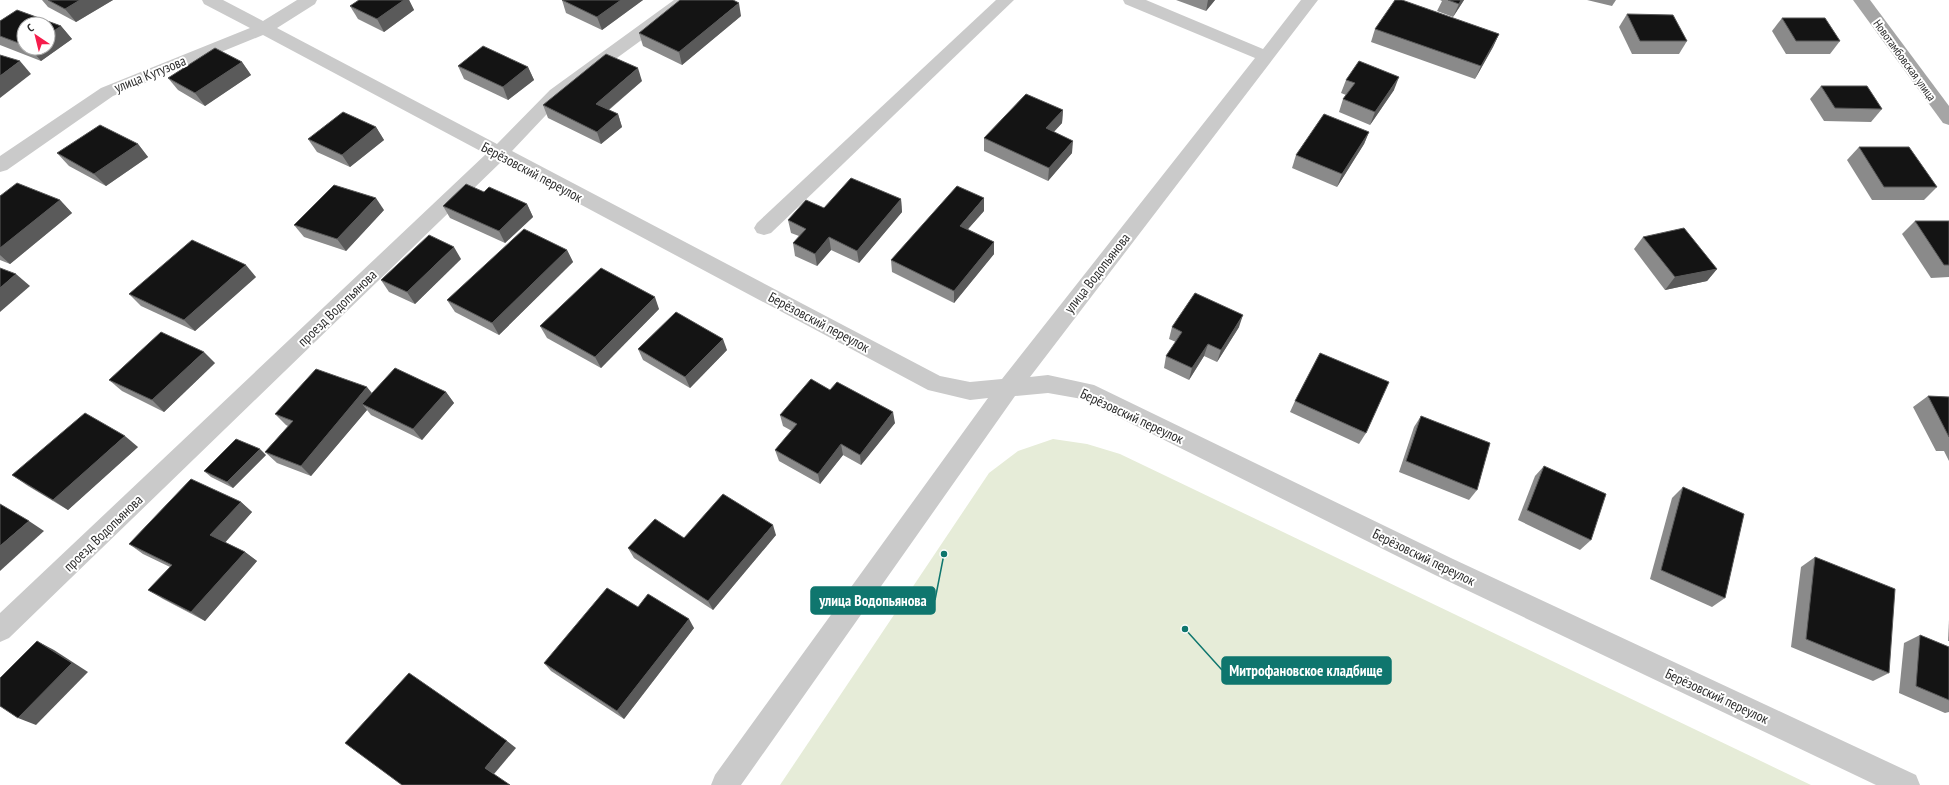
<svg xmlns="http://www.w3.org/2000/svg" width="1949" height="785" font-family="'PT Sans Narrow',sans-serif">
<rect width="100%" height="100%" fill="#fff"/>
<path fill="#e6ecd8" d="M1053 439 1087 444 1120 454 1811 785H780L989 473 1018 451Z"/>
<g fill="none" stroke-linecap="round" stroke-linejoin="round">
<g fill="#cacaca" fill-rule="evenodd">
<path d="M202 0H223L263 21 297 0H317L315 4 277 28 497 144 550 90 674 0H693L691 4 562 98 512 151 940 376 970 382 1002 379 1255 58 1125 4 1123 0H1146L1263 49 1301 0H1318L1030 377 1048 375 1094 385 1453 559 1916 775 1920 785H1876L1435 575 1082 399 1048 393 1015 396 741 785H711L715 775 988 398 970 400 928 390 501 162 9 638 0 642V613L486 154 263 35 113 96 7 170 0 172V156L101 88 250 28 204 4Z"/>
<path d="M996 0H1014L771 233 764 235 757 233 754 228 757 223Z"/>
</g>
<path fill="#a5a5a5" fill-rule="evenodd" d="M1853 0H1870L1949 106V125L1943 123Z"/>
</g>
<g fill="#8a8a8a" fill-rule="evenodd">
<path d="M42 0H113L76 22 48 7Z"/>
<path d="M359 0H409L414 10 384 32 358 19 350 6Z"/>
<path d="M562 0H643L602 30 566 13Z"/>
<path d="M1176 0H1215L1206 11Z"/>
<path d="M1440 0H1464L1453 17 1437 11 1442 1Z"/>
<path d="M1587 0H1616L1612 6Z"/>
<path d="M17 10 61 26 72 39 41 61 0 45V36L5 38 0 36V21ZM24 24H48V48H24Z"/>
<path d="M1627 14 1687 41 1679 54H1632L1619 27Z"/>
<path d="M741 16 682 65 643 46 639 33Z"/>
<path d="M1782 18 1840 41 1830 54H1786L1772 31Z"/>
<path d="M1375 29 1499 34 1493 47 1475 79 1371 42Z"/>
<path d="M242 62 251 75 205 106 178 90 168 78Z"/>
<path d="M458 66 528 67 534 80 508 100 464 79Z"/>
<path d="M1346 80 1394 90 1370 125 1339 112 1343 99 1346 95 1341 93Z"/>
<path d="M642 81 609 110 618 114 622 127 601 144 548 118 543 105Z"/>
<path d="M1821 86 1882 109 1871 122 1824 121 1810 99Z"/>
<path d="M1063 110 1062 123 1054 132 1072 153 1048 181 984 151V138Z"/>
<path d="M376 127 384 140 350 167 317 152 308 139Z"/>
<path d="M1369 132 1364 144 1337 187 1292 168 1296 155Z"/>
<path d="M138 144 148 157 106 186 69 166 57 153Z"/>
<path d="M1859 147 1937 187 1924 200H1872L1847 160Z"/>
<path d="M484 192 527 204 533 217 505 243 450 218 443 206Z"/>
<path d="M0 196 60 200 72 213 10 264 0 260Z"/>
<path d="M901 199 902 212 859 263 831 250 817 266 795 256 793 243 799 236 791 233 788 220 824 208Z"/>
<path d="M384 210 346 251 304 237 294 225Z"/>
<path d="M984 211 968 229 994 242V254L954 303 892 272 891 260Z"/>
<path d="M1915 221H1949V277L1931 278 1902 234Z"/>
<path d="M1643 237 1717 269 1707 281 1665 290 1634 249Z"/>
<path d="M567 250 573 262 499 335 455 312 447 300Z"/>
<path d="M461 259 415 304 389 292 381 280Z"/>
<path d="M256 277 195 331 141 306 129 294Z"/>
<path d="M659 309 601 368 547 338 540 326Z"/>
<path d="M1172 327H1239L1217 362 1204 356 1189 380 1164 368 1166 356 1176 342 1169 339Z"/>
<path d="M638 349 727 350 690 388 643 360Z"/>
<path d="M215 363 164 412 122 391 109 380Z"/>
<path d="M830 390 895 423 861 465 843 455 820 484 779 461 775 450 792 431 783 426 780 415Z"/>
<path d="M446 392 454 403 422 440 371 415 367 410 311 476 277 463 265 452 288 426 286 425 275 414 372 393Z"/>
<path d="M1928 396 1949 397V461L1944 451H1936L1913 407Z"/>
<path d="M1295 401 1366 433 1359 444 1290 412Z"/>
<path d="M1421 416 1477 490 1469 500 1399 472 1414 427Z"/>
<path d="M138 447 68 510 28 486 12 475Z"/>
<path d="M266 455 233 488 211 477 204 471Z"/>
<path d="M1544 466 1591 540 1580 550 1518 520 1535 476Z"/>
<path d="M1683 487 1725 598 1712 607 1650 579 1672 498Z"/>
<path d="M241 502 252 512 225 542 245 552 257 561 205 621 163 599 148 590 170 567 143 554 129 544Z"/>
<path d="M776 535 713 610 634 558 628 548 684 538Z"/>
<path d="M1815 557 1889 673 1873 681 1791 647 1801 567Z"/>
<path d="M638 607 694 628 624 719 551 671 544 663Z"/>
<path d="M1949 620V641H1948Z"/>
<path d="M1920 635 1949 647V712L1945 713 1899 693 1904 643Z"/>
</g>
<g fill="#5a5a5a">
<path d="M80 0H113L76 22 65 9Z"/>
<path d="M404 0H409L414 10 384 32 377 19Z"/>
<path d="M621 0H643L602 30 597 17Z"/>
<path d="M1208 0H1215L1206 11Z"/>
<path d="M1461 0H1464L1453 17 1459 4Z"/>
<path d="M739 3 741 16 682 65 679 52Z"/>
<path d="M61 26 72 39 41 61 30 48H48V35Z"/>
<path d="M1499 34 1493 47 1475 79 1481 66Z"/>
<path d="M20 61 31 74 0 98V76Z"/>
<path d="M242 62 251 75 205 106 195 93Z"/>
<path d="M528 67 534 80 508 100 503 87Z"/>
<path d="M638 68 642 81 601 116 596 104Z"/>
<path d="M1399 77 1394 90 1370 125 1375 112Z"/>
<path d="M1063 110 1062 123 1045 141 1046 128Z"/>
<path d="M618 114 622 127 601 144 597 132Z"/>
<path d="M376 127 384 140 350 167 342 155Z"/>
<path d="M1369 132 1364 144 1337 187 1342 174Z"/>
<path d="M1073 141 1072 153 1048 181 1049 168Z"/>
<path d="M138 144 148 157 106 186 94 174Z"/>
<path d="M376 198 384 210 346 251 337 239Z"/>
<path d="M984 198V211L960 238V226Z"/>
<path d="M901 199 902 212 859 263 857 251Z"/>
<path d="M60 200 72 213 10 264 0 255V248Z"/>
<path d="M527 204 533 217 505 243 499 231Z"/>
<path d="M829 237 831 250 817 266 815 254Z"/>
<path d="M994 242V254L954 303V291Z"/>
<path d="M454 247 461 259 415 304 407 292Z"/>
<path d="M567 250 573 262 499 335 492 323Z"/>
<path d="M246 265 256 277 195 331 184 320Z"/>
<path d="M1717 269 1707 281 1665 290 1675 277Z"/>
<path d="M16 274 30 286 0 312V288Z"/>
<path d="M655 297 659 309 601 368 595 357Z"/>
<path d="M1243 315 1239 327 1217 362 1221 350Z"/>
<path d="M723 339 727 350 690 388 685 377Z"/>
<path d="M1208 344 1204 356 1189 380 1192 368Z"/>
<path d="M204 352 215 363 164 412 152 400Z"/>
<path d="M367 387 376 398 362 404 367 410 311 476 301 466Z"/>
<path d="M446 392 454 403 422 440 413 429Z"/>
<path d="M893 412 895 423 861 465 860 455Z"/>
<path d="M125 436 138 447 68 510 53 500Z"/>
<path d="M841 444 843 455 820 484 818 474Z"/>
<path d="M260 449 266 455 233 488 227 482Z"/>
<path d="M241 502 252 512 223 545 210 535Z"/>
<path d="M29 521 44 531 0 571V546Z"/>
<path d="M773 525 776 535 713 610 708 601Z"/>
<path d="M245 552 257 561 205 621 191 612Z"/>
<path d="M689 619 694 628 624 719 617 711Z"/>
<path d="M37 641 54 650 88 672 36 725 18 718Z"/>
<path d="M507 741 516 748 494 774 485 768Z"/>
</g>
<g fill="#141414" stroke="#5a5a5a">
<path d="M48 0H80L65 9Z"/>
<path d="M359 0H404L377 19 350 6Z"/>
<path d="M562 0H621L597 17Z"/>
<path d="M680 0H733L739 3 679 52 639 33Z"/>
<path d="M1395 0H1402L1499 34 1481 66 1375 29Z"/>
<path d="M1448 0H1461L1459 4Z"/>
<path d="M17 10 61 26 48 35V24H24V45L0 36V21Z"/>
<path d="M1627 14 1673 15 1687 41H1640Z"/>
<path d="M1782 18H1825L1840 41H1796Z"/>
<path d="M483 46 528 67 503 87 458 66Z"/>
<path d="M215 48 242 62 195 93 168 78Z"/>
<path d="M606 54 638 68 596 104 618 114 597 132 543 105Z"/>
<path d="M0 55 20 61 0 76Z"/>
<path d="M1359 61 1399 77 1375 112 1343 99 1355 83 1346 80Z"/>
<path d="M1821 86H1867L1882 109 1835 108Z"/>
<path d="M1026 94 1063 110 1046 128 1073 141 1049 168 984 138Z"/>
<path d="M343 112 376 127 342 155 308 139Z"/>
<path d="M1324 114 1369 132 1342 174 1296 155Z"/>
<path d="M100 125 138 144 94 174 57 153Z"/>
<path d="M1859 147H1909L1937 187H1884Z"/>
<path d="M851 178 901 199 857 251 829 237 815 254 793 243 806 229 788 220 806 200 824 208Z"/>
<path d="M17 183 60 200 0 248V196Z"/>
<path d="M466 184 484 192 489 187 527 204 499 231 443 206Z"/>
<path d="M334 185 376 198 337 239 294 225Z"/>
<path d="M957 186 984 198 960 226 994 242 954 291 891 260Z"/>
<path d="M1915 221H1949V265H1944Z"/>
<path d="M1684 228 1717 269 1675 277 1643 237Z"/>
<path d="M524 229 567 250 492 323 447 300Z"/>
<path d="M429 235 454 247 407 292 381 280Z"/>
<path d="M192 240 246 265 184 320 129 294Z"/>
<path d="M0 268 16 274 0 288Z"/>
<path d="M601 268 655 297 595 357 540 326Z"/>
<path d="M1195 293 1243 315 1221 350 1208 344 1192 368 1166 356 1182 332 1172 327Z"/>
<path d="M676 312 723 339 685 377 638 349Z"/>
<path d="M161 332 204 352 152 400 109 380Z"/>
<path d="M1320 353 1389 382 1366 433 1295 401Z"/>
<path d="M395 368 446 392 413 429 362 404Z"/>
<path d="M316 369 367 387 301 466 265 452 293 421 275 414Z"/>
<path d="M811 379 830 390 837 382 893 412 860 455 841 444 818 474 775 450 797 424 780 415Z"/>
<path d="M1928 396 1949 397V437Z"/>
<path d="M85 413 125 436 53 500 12 475Z"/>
<path d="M1421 416 1490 443 1477 490 1406 461Z"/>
<path d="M236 439 260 449 227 482 204 471Z"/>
<path d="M1544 466 1606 494 1591 540 1527 510Z"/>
<path d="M191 479 241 502 210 535 245 552 191 612 148 590 172 565 129 544Z"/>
<path d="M1683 487 1744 514 1725 598 1661 570Z"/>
<path d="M723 494 773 525 708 601 628 548 655 519 684 538Z"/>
<path d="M0 504 29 521 0 546Z"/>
<path d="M1815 557 1895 589 1889 673 1806 639Z"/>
<path d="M607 588 638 607 648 594 689 619 617 711 544 663Z"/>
<path d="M1920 635 1949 647V700L1916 686Z"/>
<path d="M37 641 72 663 18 718 0 706V678Z"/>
<path d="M409 673 507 741 485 768 510 785H402L345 743Z"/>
</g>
<g text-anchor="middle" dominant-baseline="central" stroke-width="4" stroke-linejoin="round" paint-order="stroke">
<g font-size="12" fill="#2d2d2d" stroke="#fff">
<text transform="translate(1905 60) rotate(54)">Новотамбовская улица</text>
</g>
<g font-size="14" fill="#2d2d2d" stroke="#fff">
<text transform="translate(150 74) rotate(-22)">улица Кутузова</text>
<text transform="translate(532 172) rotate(28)">Берёзовский переулок</text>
<text transform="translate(1097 273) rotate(-52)">улица Водопьянова</text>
<text transform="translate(337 308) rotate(-44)">проезд Водопьянова</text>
<text transform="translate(819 322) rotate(28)">Берёзовский переулок</text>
<text transform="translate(1132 416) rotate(25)">Берёзовский переулок</text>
<text transform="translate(103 533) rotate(-44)">проезд Водопьянова</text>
<text transform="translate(1424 557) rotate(26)">Берёзовский переулок</text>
<text transform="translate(1717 696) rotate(25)">Берёзовский переулок</text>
</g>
</g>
<path fill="none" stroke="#0f766e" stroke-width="1.5" d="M944 554L935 600M1185 629L1222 670"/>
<g fill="#0f766e" stroke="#fff" stroke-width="1.5">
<circle cx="944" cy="554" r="4"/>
<circle cx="1185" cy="629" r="4"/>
</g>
<g fill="#0f766e" stroke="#0f766e" stroke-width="1.5">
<rect x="811" y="587" width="124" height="27" rx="4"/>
<rect x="1222" y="657" width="169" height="27" rx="4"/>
</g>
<g font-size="15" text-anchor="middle" font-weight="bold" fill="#fff">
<text x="873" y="606">улица Водопьянова</text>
<text x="1306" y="676">Митрофановское кладбище</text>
</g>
<g transform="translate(36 36) rotate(325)"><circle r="19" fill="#ffffff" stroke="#ababab"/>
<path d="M0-3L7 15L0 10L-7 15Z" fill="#f61d4c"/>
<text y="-6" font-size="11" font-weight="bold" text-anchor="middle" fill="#2d2d2d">С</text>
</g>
</svg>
